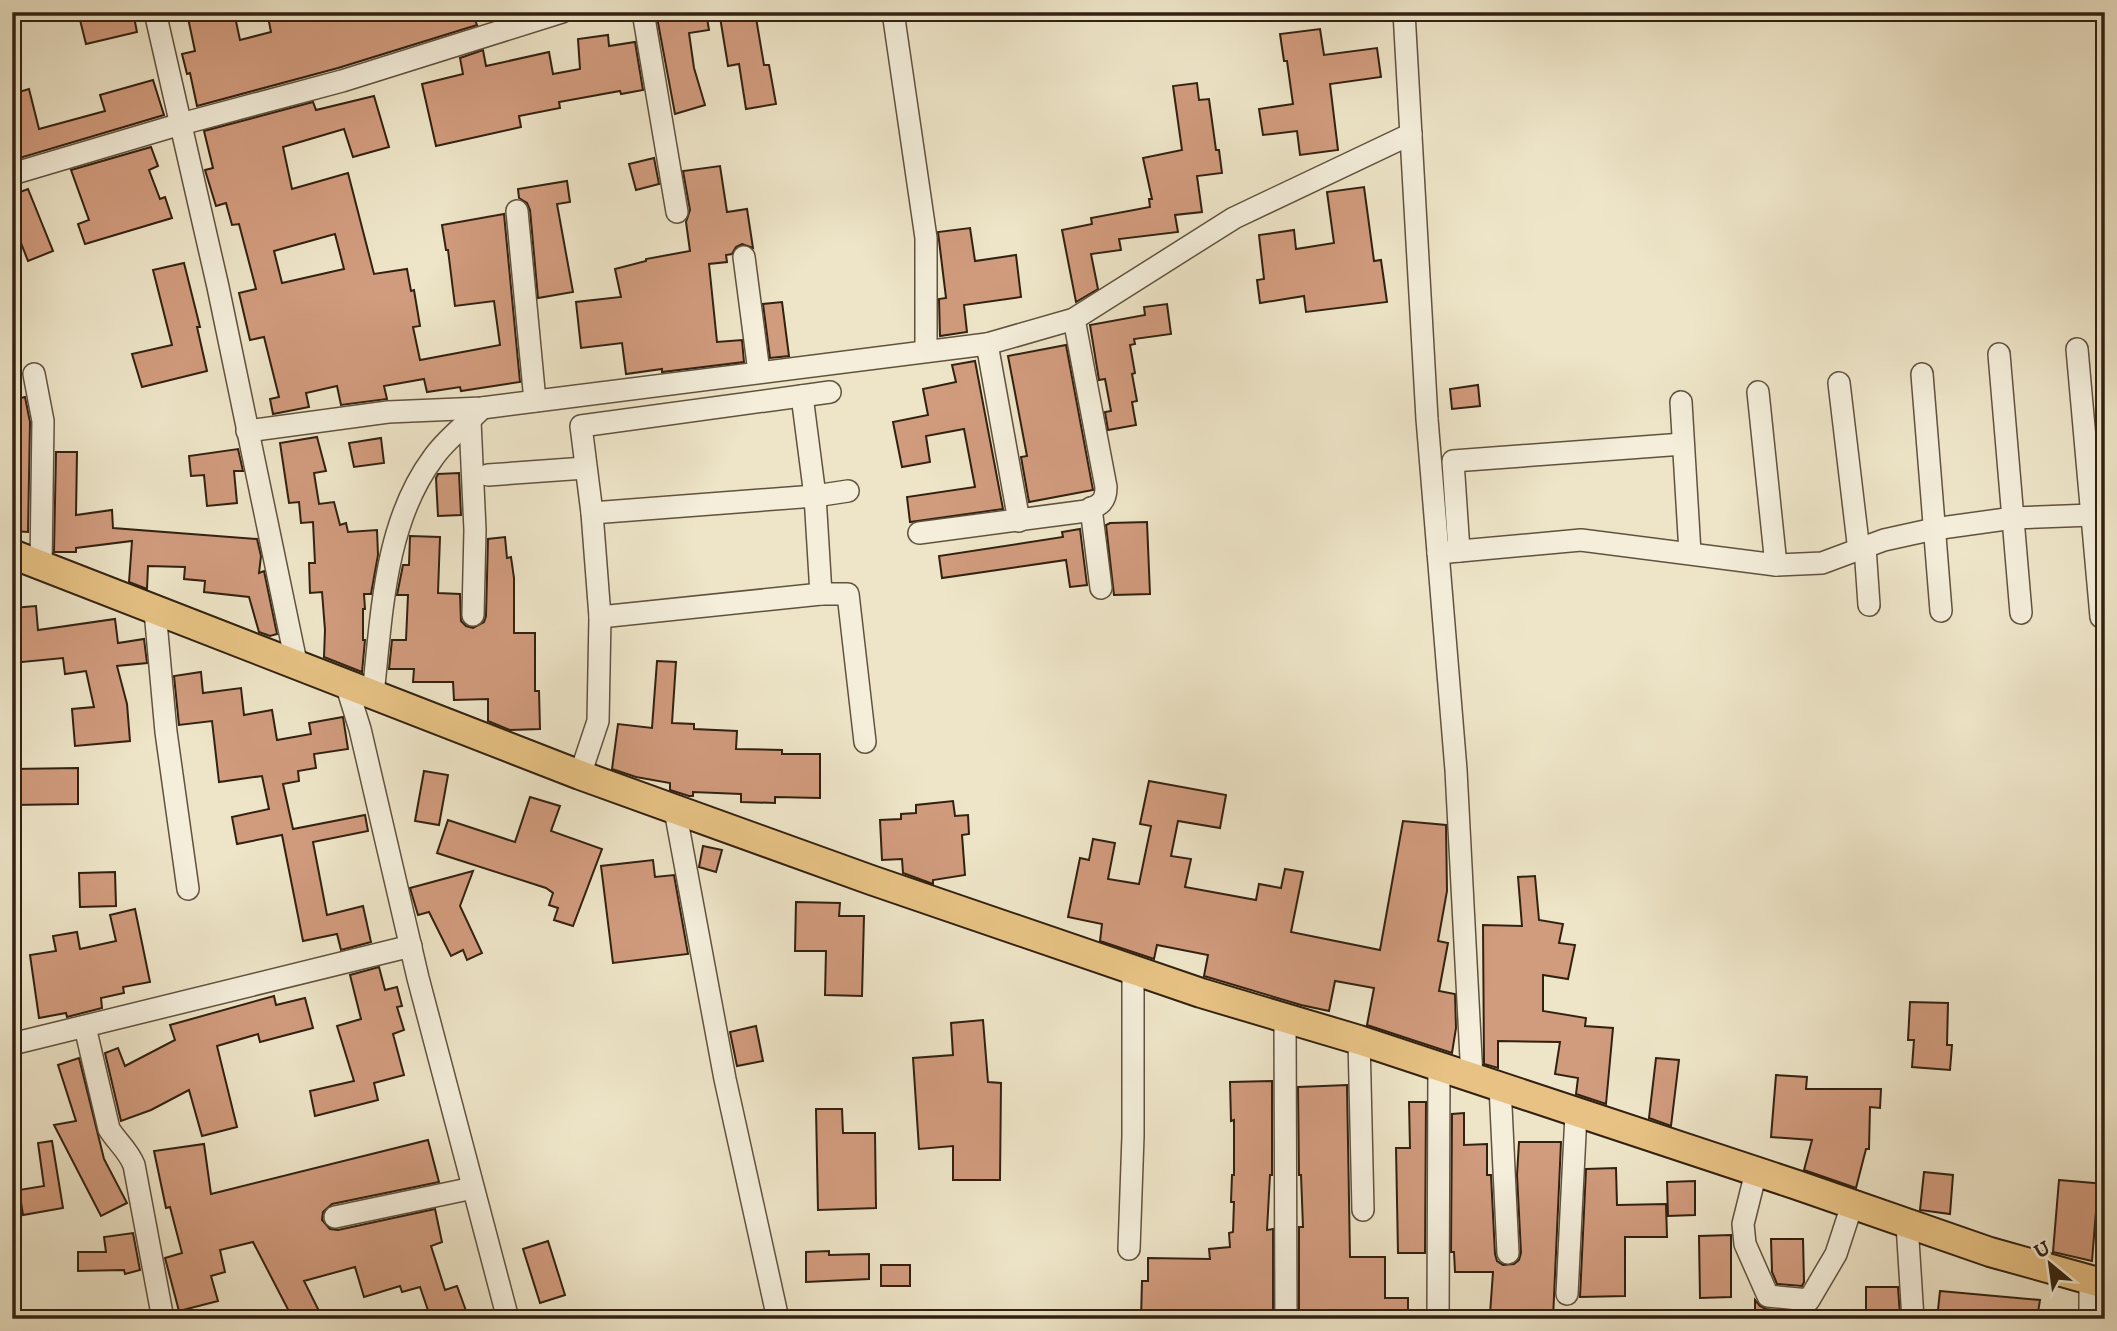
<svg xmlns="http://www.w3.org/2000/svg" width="2117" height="1331" font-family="'IM FELL DW Pica',serif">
<rect width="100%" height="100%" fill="#eee5c8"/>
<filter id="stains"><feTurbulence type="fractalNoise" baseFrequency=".00286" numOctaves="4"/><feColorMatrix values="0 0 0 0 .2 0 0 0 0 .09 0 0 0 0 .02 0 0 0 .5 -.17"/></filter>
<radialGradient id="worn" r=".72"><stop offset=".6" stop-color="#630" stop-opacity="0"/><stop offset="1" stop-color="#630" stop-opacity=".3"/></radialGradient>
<g fill="#d19b7d" stroke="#322110" stroke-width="2" fill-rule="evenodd">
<path d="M78 12H133L137 32 86 44Z"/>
<path d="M213 12H234L240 40 271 32 267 12H395L397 18 415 12H472L477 25 338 68 197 106 190 73 187 74 182 54 195 51 188 18Z"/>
<path d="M656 12H706L709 30 689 33 694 68 705 105 675 114Z"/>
<path d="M755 12 764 65H769L776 104 746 109 739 64 728 66 720 17Z"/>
<path d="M1320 29 1324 55 1377 48 1381 77 1330 84 1338 150 1300 155 1297 131 1263 135 1259 109 1293 104 1287 61H1284L1280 34Z"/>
<path d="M608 35 609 46 635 42 643 90 621 94 620 91 559 102 560 108 519 116 521 127 436 146 422 84 463 74 460 58 483 50 486 66 549 52 553 74 580 69 578 39Z"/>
<path d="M153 80 164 115 13 160 12 94 29 89 39 129 105 111 100 95Z"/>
<path d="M1197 83 1199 100 1209 99 1216 150H1219L1222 173 1197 176 1202 212 1175 215 1178 232 1119 239 1121 250 1091 254 1098 289 1076 302 1062 230 1092 224 1091 218 1150 207 1149 199H1152L1143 158 1182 150 1173 86Z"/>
<path d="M374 96 389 147 353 157 344 129 283 147 292 189 348 173 374 274 407 269 411 291 414 290 420 326 413 327 420 360 500 345 494 301 455 306 448 250H446L442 225 504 214 520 382 461 391 460 387 427 392 424 379 384 386 387 399 341 405 337 386 306 393 309 407 273 414 270 399 279 397 264 337 250 340 239 293 256 289 239 224 232 225 226 203 216 206 205 170 213 168 204 131 313 102 316 110ZM335 234 344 269 282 283 274 251Z"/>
<path d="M151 147 158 166 149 170 160 199 165 197 172 218 85 244 78 224 89 220 71 170Z"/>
<path d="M654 158 659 184 636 190 629 164Z"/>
<path d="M720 166 727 212 747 209 753 248 742 244 736 247 732 254 726 255 727 262 709 264 717 342 742 340 744 362 662 372V369L626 374 622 343 581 348 576 302 621 297 615 269 646 261V259L690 251 686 222 690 210 683 171Z"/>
<path d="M567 181 570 202 557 204 573 292 538 298 530 210 527 203 519 198 518 189Z"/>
<path d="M1364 187 1374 261 1381 260 1387 302 1306 312 1304 296 1260 303 1257 280 1264 279 1259 235 1294 230 1296 249 1334 243 1327 192Z"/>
<path d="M28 189 53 251 28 261 12 220V195Z"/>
<path d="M970 228 975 261 1016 255 1021 297 964 305 967 332 940 336 939 299 946 298 938 232Z"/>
<path d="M184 263 200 327H197L207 371 142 387 132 354 172 345 153 270Z"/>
<path d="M782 302 789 356 770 358 763 304Z"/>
<path d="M1167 304 1171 334 1134 339 1135 344 1130 345 1135 373 1132 374 1137 401 1132 402 1136 425 1108 430 1105 412 1111 411 1105 379 1099 380 1090 325 1145 315 1144 307Z"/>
<path d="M1066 345 1093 490 1029 502 1021 457 1027 456 1008 356Z"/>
<path d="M975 361 1003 509 910 522 907 497 975 487 964 429 926 436 930 462 902 467 893 422 928 415 923 389 956 382 952 365Z"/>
<path d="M1478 385 1480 406 1452 409 1450 389Z"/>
<path d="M25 397 30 422 28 532 12 531V400Z"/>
<path d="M317 437 326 471 314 473 319 504 334 502 340 525 346 523 348 532 377 530 378 555 371 594H364L365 609H363V640H365L362 672 324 657 325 630 322 592 310 593 309 563H315L313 522 301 523 299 502 289 503 280 443Z"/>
<path d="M381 438 384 463 354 467 349 443Z"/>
<path d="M238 449 243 471H234L237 503 207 506 204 475 191 476 189 456Z"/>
<path d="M56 452H77L76 515 112 510 113 528 257 539 261 556 259 573 264 571 277 634 270 636 259 632 249 597 204 592 205 581 184 579 185 567 148 566 147 589 129 582 132 541 76 548V552H54Z"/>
<path d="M459 473 461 515 438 516 436 478 438 474Z"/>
<path d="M1147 522 1150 594 1114 595 1106 525 1110 523Z"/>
<path d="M1080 529 1087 585 1070 587 1066 560 942 578 939 556 1063 537 1062 532Z"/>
<path d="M410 536 440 537 438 593 460 594 461 621 466 626 473 628 484 622 486 616 488 539 505 537 507 558 511 557 514 578V633H535V691H539L540 729 510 730 488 721V699L454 700 453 682H413L414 669H389L392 640H406L408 595H397L403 565H409Z"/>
<path d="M36 606 38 630 115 619 118 643 144 639 147 663 117 666 127 704 130 741 75 746 72 709 94 707 86 671 65 674 63 658 12 663V608Z"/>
<path d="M657 661 676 662 672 723 694 724V729L737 731 736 749 782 750V754H820V798L775 797V803L741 802V794L693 792V796H689L670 790V783L636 777 612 769 618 724 652 728Z"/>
<path d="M201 672 203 693 241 688 244 715 272 710 277 740 311 734 309 723 343 717 348 749 314 754 316 768 298 771 299 781 283 784 293 829 365 815 368 831 313 842 327 915 363 906 371 942 341 950 337 934 303 941 282 835 237 844 232 817 269 809 262 776 219 782 212 721 179 725 174 676Z"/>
<path d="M78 768V804L12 805V769Z"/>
<path d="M424 771 448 775 439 825 415 821Z"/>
<path d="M1149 781 1226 795 1220 828 1178 821 1171 856 1191 859 1185 887 1256 900 1259 884 1281 888 1285 869 1303 872 1291 932 1380 950 1403 821 1446 825 1447 891 1438 941 1448 943 1439 991 1455 994 1456 1028 1452 1053 1367 1025 1374 988 1335 981 1329 1011 1301 1005 1204 976 1208 955 1157 945 1154 959 1100 941 1102 924 1068 917 1080 858 1089 860 1093 839 1115 843 1108 879 1139 884 1151 826 1140 824Z"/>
<path d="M530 797 560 806 551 831 602 849 573 926 554 920 558 908 549 905 553 893 546 888 437 853 448 820 515 842Z"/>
<path d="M953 801 955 816 968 815 969 834 962 835 965 875 933 880V884L903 873 902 859 882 860 880 820 901 819V814L916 813V805Z"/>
<path d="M703 846 722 850 716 872 699 867Z"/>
<path d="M653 860 655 877 674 875 688 954 613 963 601 866Z"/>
<path d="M473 871 460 906 482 953 467 960 463 950 451 956 429 912 418 915 410 888Z"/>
<path d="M115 872 116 906 80 907 79 873Z"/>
<path d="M1535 876 1539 920 1563 924 1559 943 1575 945 1568 979 1543 975V1011L1586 1018 1585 1026 1613 1028 1606 1104 1576 1094 1578 1078 1555 1074 1560 1042 1498 1041V1068L1484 1064 1483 925 1522 926 1518 877Z"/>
<path d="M796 902 840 903 839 916H864L862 996 825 995 826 951H795Z"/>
<path d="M135 909 150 982 123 987 124 993 101 998 102 1008 67 1017 66 1013 39 1018 30 955 56 951 53 936 77 932 80 949 116 941 110 915Z"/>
<path d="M379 967 385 990 397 987 402 1006 397 1007 404 1030 393 1034 404 1075 374 1083 378 1100 315 1116 310 1091 354 1081 337 1026 361 1019 350 975Z"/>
<path d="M274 996 276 1005 305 998 313 1028 260 1042 258 1034 217 1046 237 1127 202 1136 189 1090 151 1110 121 1121 105 1053 118 1048 125 1066 175 1040 170 1025Z"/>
<path d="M1910 1002 1948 1003 1947 1045H1952L1950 1070 1912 1067 1914 1040H1908Z"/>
<path d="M983 1020 988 1082 1001 1083 1000 1180H953V1146L919 1149 913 1058 953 1055 951 1023Z"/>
<path d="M756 1026 763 1061 737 1066 730 1032Z"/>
<path d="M79 1058 104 1159 127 1203 101 1216 54 1125 76 1121 58 1065Z"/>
<path d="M1656 1058 1679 1060 1671 1126 1649 1118Z"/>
<path d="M1776 1075 1807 1077 1806 1089H1881L1880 1108 1870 1107 1869 1149H1866L1856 1188 1804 1170 1812 1140 1771 1137Z"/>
<path d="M1272 1081V1175H1270L1267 1230 1273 1229V1319H1141L1142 1281H1148V1258L1210 1259 1209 1249 1230 1247 1229 1233 1233 1232 1234 1202H1231L1232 1175H1234V1120L1231 1121 1230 1082Z"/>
<path d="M1347 1085 1350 1257H1385V1298H1408V1319H1299V1227H1303L1301 1175H1299L1298 1087Z"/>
<path d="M1409 1102H1426L1425 1253H1398L1396 1148H1410Z"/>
<path d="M816 1109H842L843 1133H875L876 1208 818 1210Z"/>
<path d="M1464 1113V1145L1487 1144V1175H1491L1495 1254 1497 1261 1503 1265 1514 1264 1519 1260 1521 1253 1517 1175 1519 1142H1561L1553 1319H1520V1316L1490 1314 1493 1272H1455L1454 1252H1451L1452 1114Z"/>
<path d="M428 1140 439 1182 332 1204 323 1212 322 1220 330 1229 338 1230 435 1209 442 1242 431 1246 445 1290 457 1286 469 1319H431L420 1287 402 1292 400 1286 364 1297 355 1267 304 1281 323 1319H293L253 1242 220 1250 225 1272 211 1276 218 1301 179 1311 165 1258 182 1253 170 1207 166 1208 154 1151 204 1144 211 1194Z"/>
<path d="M52 1141 63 1208 23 1215 19 1190 44 1186 38 1143Z"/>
<path d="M1616 1168 1617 1205 1666 1204 1667 1237H1625V1296L1580 1297 1586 1169Z"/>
<path d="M1924 1172 1953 1175 1950 1214 1920 1210Z"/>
<path d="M2059 1180 2105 1184V1211H2096L2092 1261 2053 1252Z"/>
<path d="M1695 1181V1215L1668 1216 1667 1182Z"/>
<path d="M133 1233 140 1270 125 1274 124 1270 78 1271V1252H106L104 1237Z"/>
<path d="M1731 1235V1297L1700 1298 1699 1236Z"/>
<path d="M1771 1239H1803L1804 1282 1802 1286 1777 1284 1772 1272Z"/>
<path d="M548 1241 565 1295 540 1303 523 1249Z"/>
<path d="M829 1251V1255L869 1254V1279L806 1282V1252Z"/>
<rect x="881" y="1265" width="29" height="21"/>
<path d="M1866 1287H1898L1900 1316H1866Z"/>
<path d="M1940 1291 2040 1300 2037 1319H1937Z"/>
<path d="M1755 1300 1760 1306 1766 1309 1805 1313V1319H1755Z"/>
</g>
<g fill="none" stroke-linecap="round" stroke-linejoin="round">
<defs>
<g id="minor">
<path d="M155 12 218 287 296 662"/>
<path d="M643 12 677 212"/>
<path d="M893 12 926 238V351"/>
<path d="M1404 12 1427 419 1456 770 1472 1078"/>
<path d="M12 174 181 124 342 81 562 12"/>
<path d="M517 211 535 401"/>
<path d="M744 257 759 372"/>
<path d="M987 344 1019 521"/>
<path d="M2077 349 2101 617"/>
<path d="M1999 354 2021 613"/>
<path d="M34 374 43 421 41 566"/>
<path d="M1922 374 1941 611"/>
<path d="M1839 383 1859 551"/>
<path d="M1758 392 1776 565"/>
<path d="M802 396 815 496 821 594"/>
<path d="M1681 402 1690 553"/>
<path d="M470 421 475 530 473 615"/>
<path d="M247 431 388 412 482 408 987 344 1074 319 1234 218 1411 134"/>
<path d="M488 475 585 468"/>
<path d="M1091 508 1101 588"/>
<path d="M592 513 815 496 848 491"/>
<path d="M919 533 1086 511C1099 505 1106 503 1106 487L1074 319"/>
<path d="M1865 547 1869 605"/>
<path d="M1459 551 1453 461 1683 444"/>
<path d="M1438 553 1581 540 1776 565 1822 563 1884 540 1934 529 2013 518 2092 515"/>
<path d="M155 611 166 732 188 889"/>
<path d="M600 617 821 594H848L865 742"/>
<path d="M346 684 360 729 418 978 508 1319"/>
<path d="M373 694C382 615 384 524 433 458 446 439 466 425 482 408"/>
<path d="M580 775 598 721 600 617 592 513 581 426 830 392"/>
<path d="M675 810 725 1079 778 1319"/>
<path d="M1285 1019 1286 1319"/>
<path d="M85 1027 109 1129C117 1142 128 1150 134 1165L163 1319"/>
<path d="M1359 1040 1363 1210"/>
<path d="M12 1044 411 946"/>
<path d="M1500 1086 1508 1253"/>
<path d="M1756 1172 1743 1224 1745 1244 1768 1296 1809 1300 1836 1254 1852 1205"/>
<path d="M335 1217 473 1188"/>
<path d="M1907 1224 1913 1319"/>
<path d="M1129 1249 1133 1136V970"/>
<path d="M2090 1280V1319"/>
<path d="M1567 1294 1576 1114"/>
<path d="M1438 1319 1439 1067"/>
</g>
<path id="major" d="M12 554 580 775 871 880 1201 993 1359 1040 1797 1185 1990 1252 2105 1284"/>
</defs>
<use href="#minor" stroke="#61523e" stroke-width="24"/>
<use href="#major" stroke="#322110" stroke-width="32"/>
<use href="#minor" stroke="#f4eedb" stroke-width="21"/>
<use href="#major" stroke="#e7c284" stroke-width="28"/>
</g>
<rect width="2117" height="1331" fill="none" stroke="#eee5c8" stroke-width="42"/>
<rect x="14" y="14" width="2089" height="1303" fill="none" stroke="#322110" stroke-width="3.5"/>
<rect x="21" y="21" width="2075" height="1289" fill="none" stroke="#322110" stroke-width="2"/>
<g transform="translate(2050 1264) rotate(331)" stroke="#f4eedb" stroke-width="5" paint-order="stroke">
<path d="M0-5L12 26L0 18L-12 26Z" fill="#322110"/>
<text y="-10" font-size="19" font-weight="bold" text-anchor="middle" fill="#322110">U</text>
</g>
<rect width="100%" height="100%" filter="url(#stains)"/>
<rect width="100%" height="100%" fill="url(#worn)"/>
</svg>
